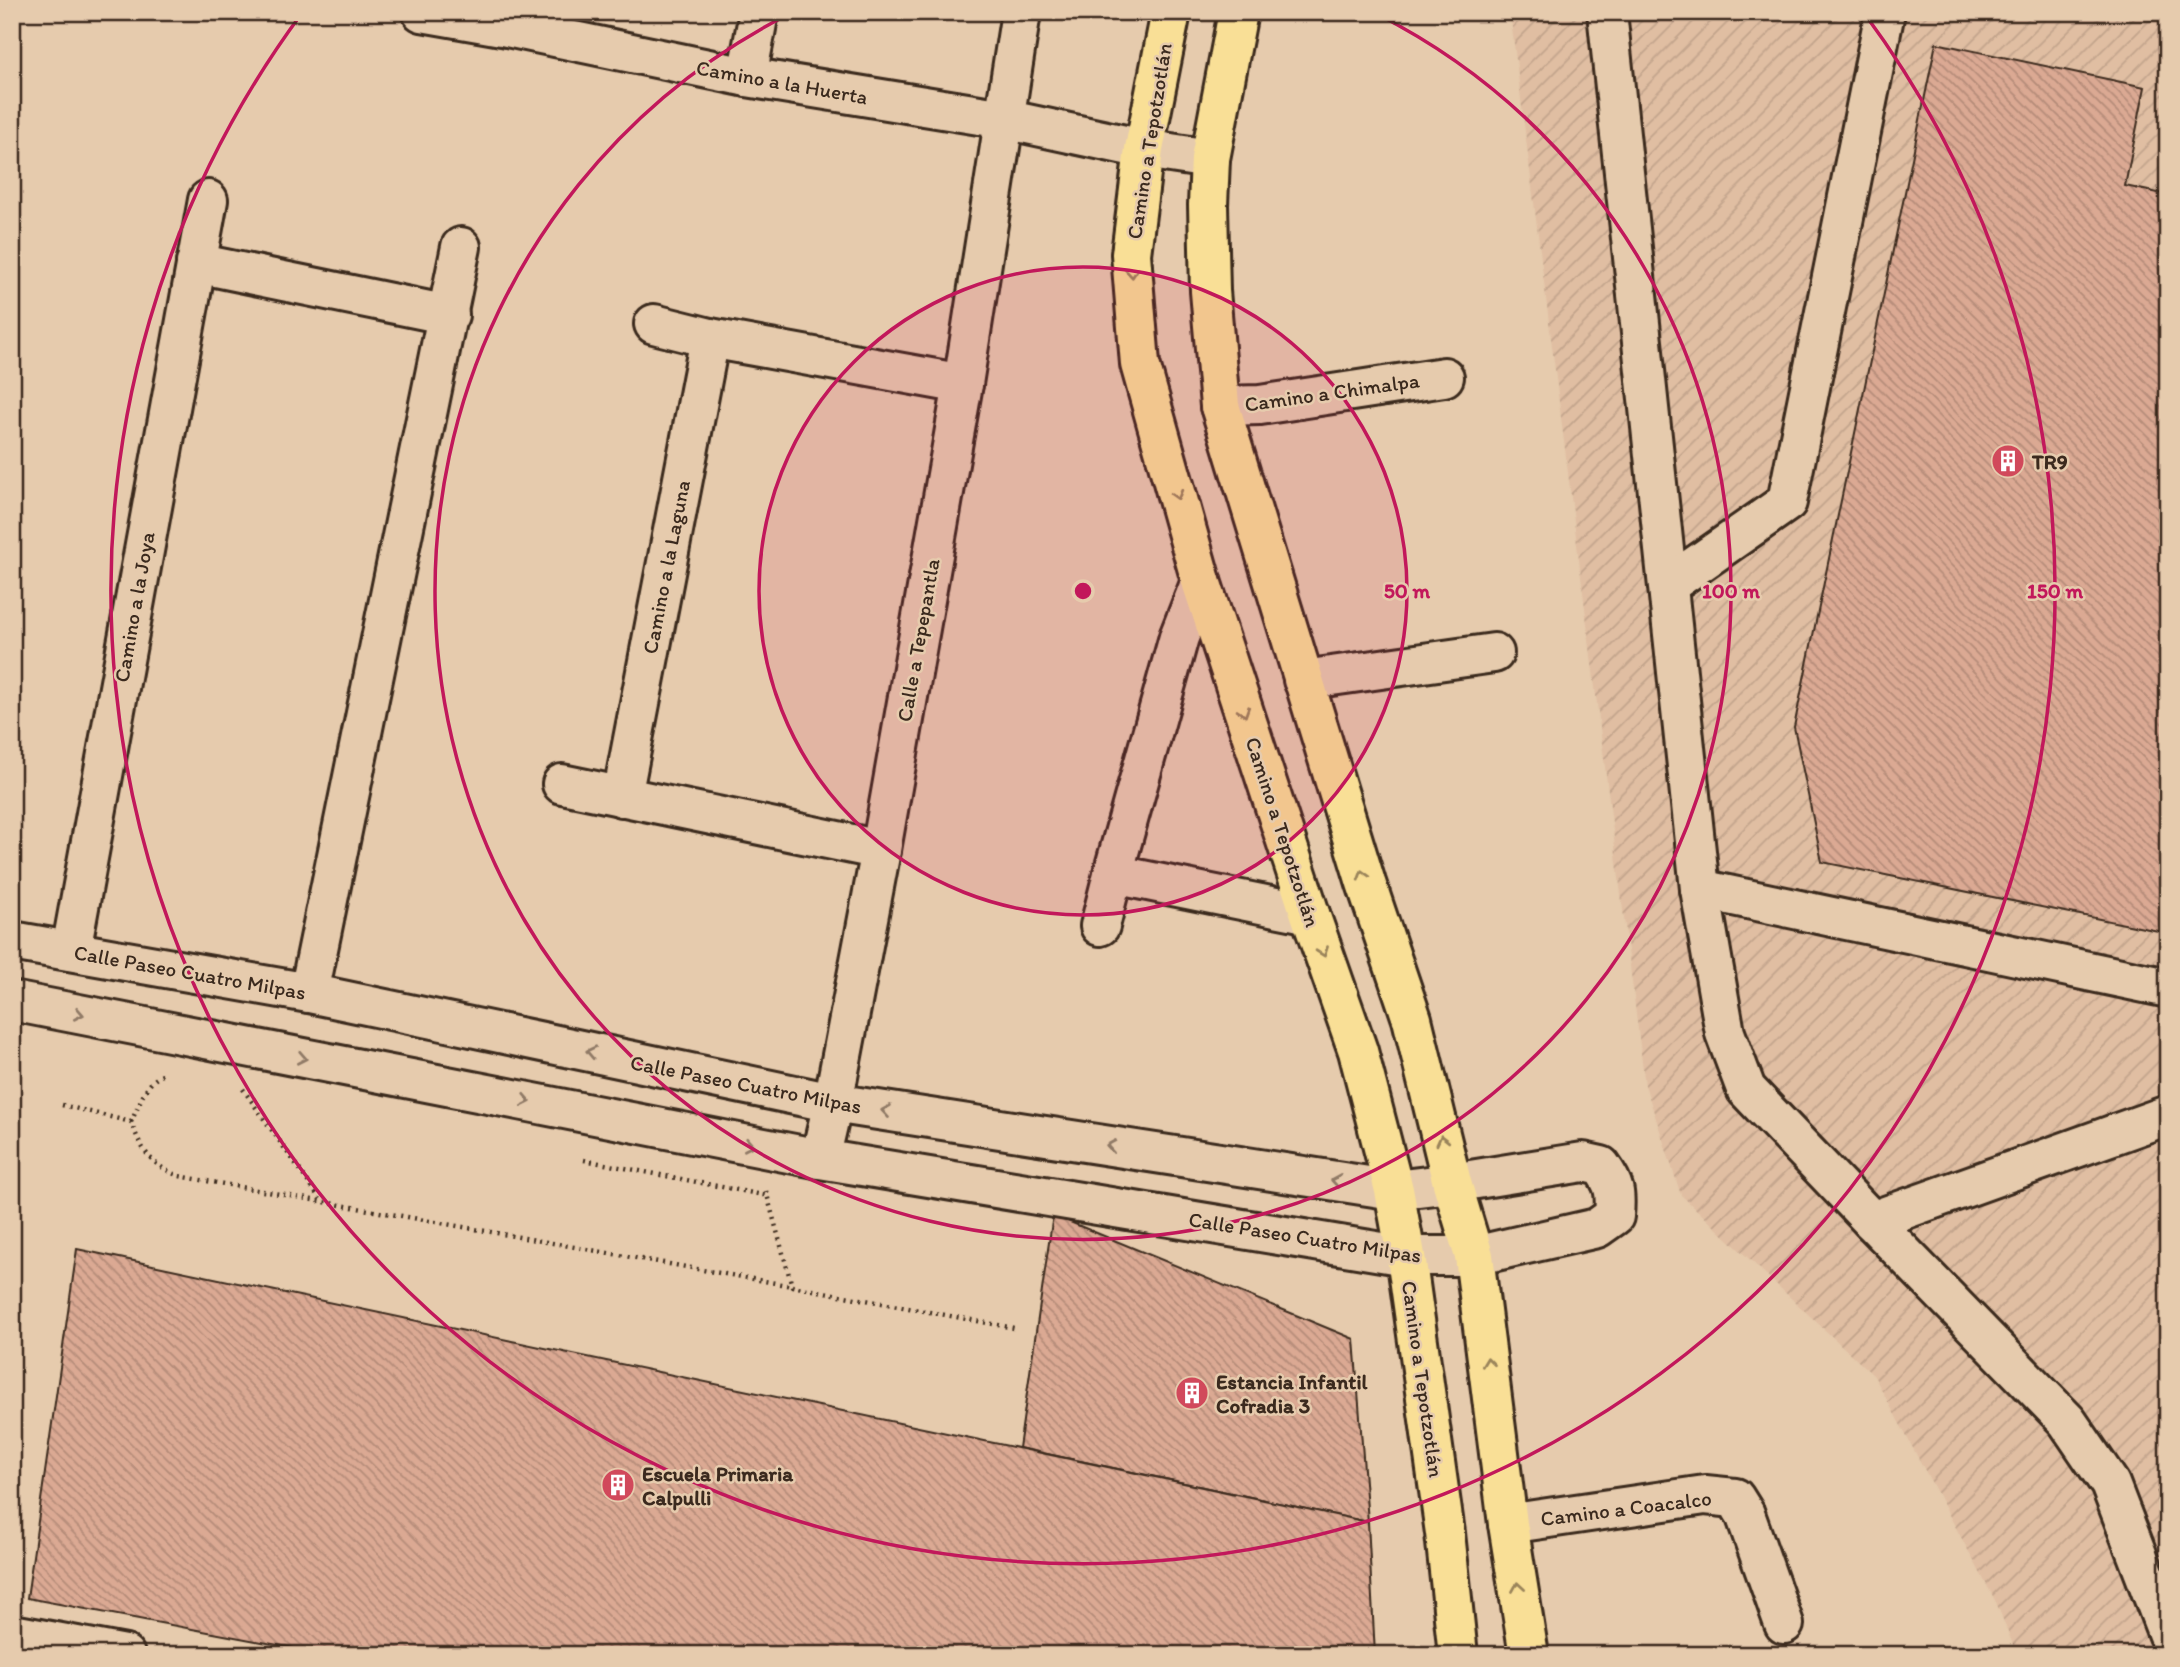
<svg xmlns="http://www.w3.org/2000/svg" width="2180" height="1667" font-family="Itim,sans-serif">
<defs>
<pattern id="industrial-furrows" width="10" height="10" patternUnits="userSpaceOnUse" patternTransform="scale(1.75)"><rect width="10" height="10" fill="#e0bea2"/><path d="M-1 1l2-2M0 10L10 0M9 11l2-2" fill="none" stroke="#c1a38b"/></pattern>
<pattern id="building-back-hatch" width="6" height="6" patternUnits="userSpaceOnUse" patternTransform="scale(1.75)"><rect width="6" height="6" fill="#dba993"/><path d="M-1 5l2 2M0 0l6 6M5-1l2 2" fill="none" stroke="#b38a77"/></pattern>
</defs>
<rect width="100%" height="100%" fill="#e6cbad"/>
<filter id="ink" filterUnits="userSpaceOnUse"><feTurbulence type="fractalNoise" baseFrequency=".0143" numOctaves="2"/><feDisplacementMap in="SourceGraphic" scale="14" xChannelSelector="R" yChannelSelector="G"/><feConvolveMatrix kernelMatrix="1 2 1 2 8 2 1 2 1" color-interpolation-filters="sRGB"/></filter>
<g filter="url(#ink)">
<path fill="url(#industrial-furrows)" d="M1510 12H2168V1655H2017L1996 1602 1874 1376 1681 1195 1645 1085Z"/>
<g fill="url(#building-back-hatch)" stroke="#3b2a1e" stroke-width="2">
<path d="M1936 43 2145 87 2125 186 2168 195V933L1822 862 1794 727Z"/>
<path d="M1053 1215 1354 1339 1368 1522 1019 1448Z"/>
<path d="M77 1249 1368 1522 1375 1655H331L27 1598Z"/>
<path d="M2168 1489V1516L2158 1492Z"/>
</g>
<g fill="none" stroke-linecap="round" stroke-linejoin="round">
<defs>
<g id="minor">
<path d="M422 12 502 26 747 77 1004 119 1144 149 1210 159"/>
<path d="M1607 12 1700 889 1725 1033 1746 1089 1872 1221 2067 1421 2110 1484 2168 1635"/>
<path d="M747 77 759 12"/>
<path d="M196 263 449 315"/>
<path d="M654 324 710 338 963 384"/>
<path d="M1220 406 1260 405 1444 377"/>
<path d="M1668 585 1787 502 1885 12"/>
<path d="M1303 680 1494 653"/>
<path d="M562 784 881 850"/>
<path d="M622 797 710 338"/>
<path d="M1113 874 1310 914"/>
<path d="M1700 889 2168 988"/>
<path d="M1100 926 1113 874 1179 637 1201 581"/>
<path d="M12 941 309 993 833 1103 1394 1190 1452 1183 1583 1162 1601 1166C1615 1185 1616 1193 1614 1216L1597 1228 1474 1256H1406L820 1159 12 1001"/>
<path d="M71 951 208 200"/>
<path d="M309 993 461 247"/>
<path d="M820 1159 833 1103 881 850 963 384 1021 12"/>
<path d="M1872 1221 2168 1115"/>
<path d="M1508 1524 1705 1495 1735 1498 1745 1514 1784 1624"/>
<path d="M12 1634 125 1655"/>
</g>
<g id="major">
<path d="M1171 12 1144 149 1131 254 1140 364 1201 581 1310 914 1358 1051 1394 1190 1406 1256 1445 1533 1458 1655"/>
<path d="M1238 12 1210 159 1208 205 1210 291 1220 406 1366 883 1412 1019 1452 1183 1474 1256 1508 1524 1529 1655"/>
</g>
</defs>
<use href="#minor" stroke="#3b2a1e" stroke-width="44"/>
<use href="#major" stroke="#3b2a1e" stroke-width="44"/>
<g stroke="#3b2a1e" stroke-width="4.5" stroke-dasharray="2 5" stroke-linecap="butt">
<path d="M243 1089 320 1199"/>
<path d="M62 1105 131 1122C142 1150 149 1164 179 1176L792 1286"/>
<path d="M131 1122C139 1106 146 1080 163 1075"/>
<path d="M584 1160 768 1196"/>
<path d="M766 1191 792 1286 1014 1328"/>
</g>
<use href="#minor" stroke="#e6cbad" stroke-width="38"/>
<use href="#major" stroke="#f9df96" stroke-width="38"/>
</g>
<defs><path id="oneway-chevron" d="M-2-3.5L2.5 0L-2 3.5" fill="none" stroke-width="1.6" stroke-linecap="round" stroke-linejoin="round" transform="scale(1.75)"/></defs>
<g stroke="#9a845a">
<use href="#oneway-chevron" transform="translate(1132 273) rotate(85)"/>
<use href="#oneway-chevron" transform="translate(1177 495) rotate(74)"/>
<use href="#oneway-chevron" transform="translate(1244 712) rotate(72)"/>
<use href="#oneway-chevron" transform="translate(1363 875) rotate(-107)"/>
<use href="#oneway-chevron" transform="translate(1323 952) rotate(70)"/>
<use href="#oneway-chevron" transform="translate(1442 1140) rotate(-104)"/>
<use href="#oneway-chevron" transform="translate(1488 1362) rotate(-97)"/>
<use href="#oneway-chevron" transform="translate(1518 1587) rotate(-99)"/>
</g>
<g stroke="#907a66">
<use href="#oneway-chevron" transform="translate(79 1014) rotate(11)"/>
<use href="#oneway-chevron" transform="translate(591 1052) rotate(-168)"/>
<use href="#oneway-chevron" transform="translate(302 1058) rotate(11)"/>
<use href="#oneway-chevron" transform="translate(526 1101) rotate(11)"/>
<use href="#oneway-chevron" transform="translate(886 1111) rotate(-171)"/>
<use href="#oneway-chevron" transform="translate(749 1145) rotate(11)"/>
<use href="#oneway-chevron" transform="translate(1111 1146) rotate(-171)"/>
<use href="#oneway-chevron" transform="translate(1336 1181) rotate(-171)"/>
</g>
</g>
<circle cx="1083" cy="591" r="324" fill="#c2185b" fill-opacity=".12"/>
<g fill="none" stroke="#c2185b" stroke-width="3.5">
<circle cx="1083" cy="591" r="324"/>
<path d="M1377 14A648 648 0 1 1 789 14"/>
<path d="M1864 13A972 972 0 1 1 302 13"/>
</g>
<defs>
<symbol id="building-disc" viewBox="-11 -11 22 22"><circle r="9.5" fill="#d1495b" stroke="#e6cbad"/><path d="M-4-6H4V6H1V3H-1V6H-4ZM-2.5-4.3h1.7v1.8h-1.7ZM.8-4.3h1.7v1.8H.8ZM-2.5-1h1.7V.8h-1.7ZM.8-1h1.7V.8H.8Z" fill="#fff"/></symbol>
</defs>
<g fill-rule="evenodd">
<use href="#building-disc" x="1989" y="442" width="38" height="38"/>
<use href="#building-disc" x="1173" y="1374" width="38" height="38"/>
<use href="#building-disc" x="599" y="1466" width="38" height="38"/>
</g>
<g text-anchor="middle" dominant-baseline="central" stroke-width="5" stroke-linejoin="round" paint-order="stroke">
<g font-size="21" fill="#3b2a1e" stroke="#e6cbad">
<text transform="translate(782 82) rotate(10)">Camino a la Huerta</text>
<text transform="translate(1149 141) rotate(-81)">Camino a Tepotzotlán</text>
<text transform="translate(1332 392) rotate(-8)">Camino a Chimalpa</text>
<text transform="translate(666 567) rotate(-79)">Camino a la Laguna</text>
<text transform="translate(134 607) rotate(-80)">Camino a la Joya</text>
<text transform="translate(918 640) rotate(-80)">Calle a Tepepantla</text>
<text transform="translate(1283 832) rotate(72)">Camino a Tepotzotlán</text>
<text transform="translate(190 972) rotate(10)">Calle Paseo Cuatro Milpas</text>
<text transform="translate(746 1084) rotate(11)">Calle Paseo Cuatro Milpas</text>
<text transform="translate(1305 1237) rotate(9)">Calle Paseo Cuatro Milpas</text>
<text transform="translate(1423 1379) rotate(82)">Camino a Tepotzotlán</text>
<text transform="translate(1626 1508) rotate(-7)">Camino a Coacalco</text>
</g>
<g font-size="21" font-weight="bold" fill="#3b2a1e" stroke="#e6cbad" text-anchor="start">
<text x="2032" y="461">TR9</text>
<text x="1216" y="1381">Estancia Infantil<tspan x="1216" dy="24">Cofradia 3</tspan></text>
<text x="642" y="1473">Escuela Primaria<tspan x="642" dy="24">Calpulli</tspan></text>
</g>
</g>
<circle cx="1083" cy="591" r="10" fill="#c2185b" stroke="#e6cbad" stroke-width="3.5"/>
<g font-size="21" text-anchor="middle" font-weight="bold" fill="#c2185b" stroke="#e6cbad" stroke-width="5" stroke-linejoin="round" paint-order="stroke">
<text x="1407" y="598">50 m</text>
<text x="1731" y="598">100 m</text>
<text x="2055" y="598">150 m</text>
</g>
<rect width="2180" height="1667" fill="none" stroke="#e6cbad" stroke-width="42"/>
<rect x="21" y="21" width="2138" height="1625" fill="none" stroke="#3b2a1e" stroke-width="2.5" filter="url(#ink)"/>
</svg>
